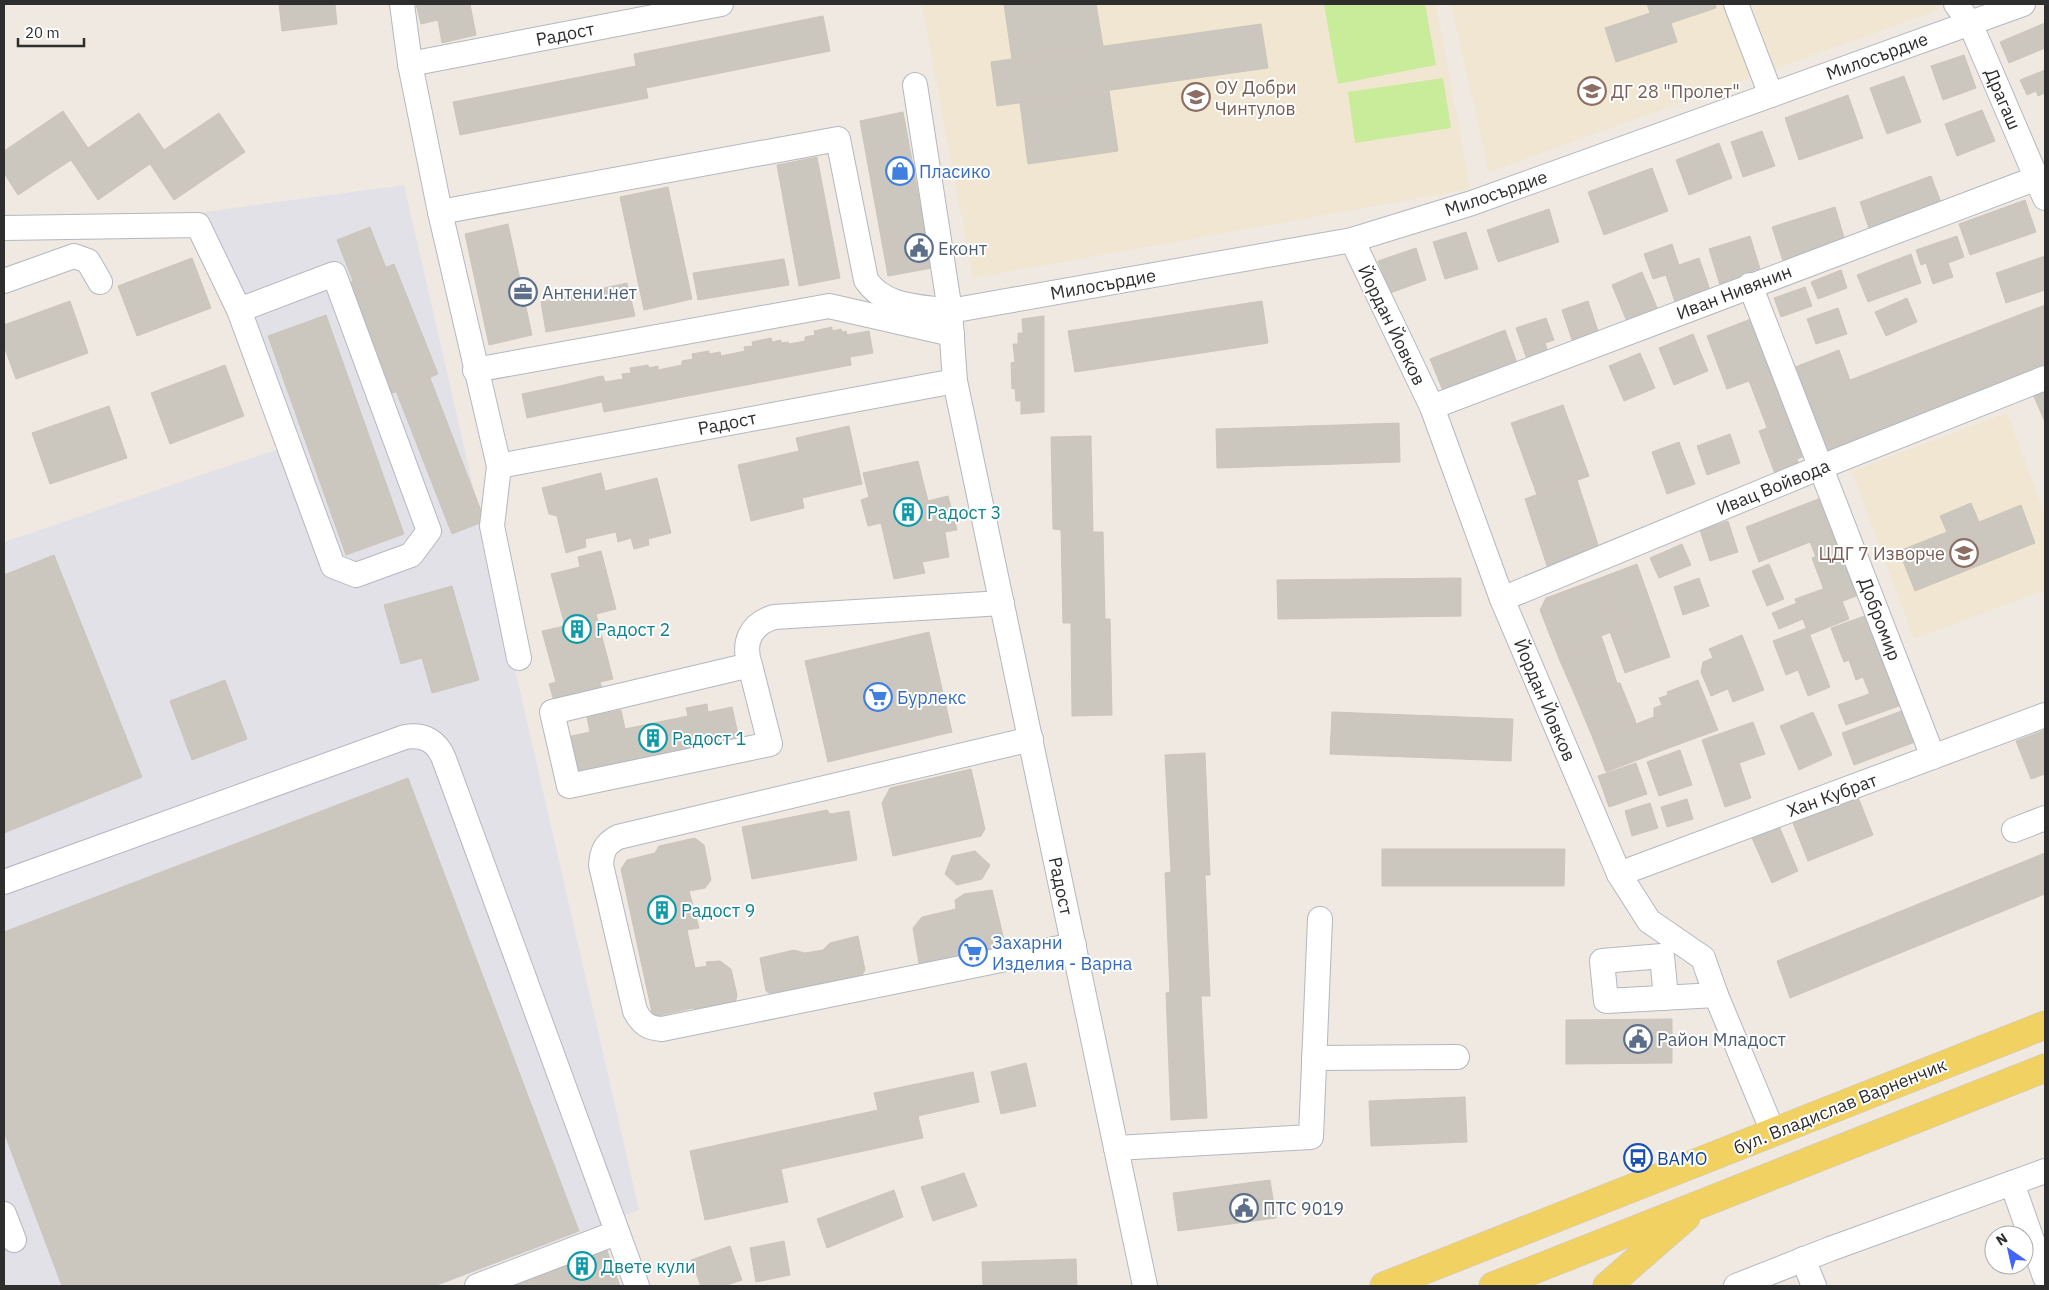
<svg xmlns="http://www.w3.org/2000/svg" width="2049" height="1290" font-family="'IBM Plex Sans',sans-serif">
<rect width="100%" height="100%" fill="#efe9e1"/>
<path fill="#e3e1e8" d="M404 185 639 1210 437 1286H4V542L302 441 205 212Z"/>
<g fill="#f0e6d1">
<path d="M922 4H1436L1470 189 973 278Z"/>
<path d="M1451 4H1934L1938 10 1489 172Z"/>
<path d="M2007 413 2045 516V590L1914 639 1852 471Z"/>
</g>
<g fill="#c9ec9a">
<path d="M1324 4H1425L1436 65 1338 84Z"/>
<path d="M1443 78 1451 128 1355 143 1348 92Z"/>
</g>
<g fill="#cbc7bf" stroke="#cbc5ba">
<path d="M279 4H335L337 24 282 31Z"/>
<path d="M416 4H470L476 35 442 43 438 20 421 24Z"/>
<path d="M1004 4H1096L1103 46 1012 59Z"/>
<path d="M1647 4H1715L1716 8 1671 23 1677 42 1616 62 1605 28 1650 13Z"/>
<path d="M823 16 830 51 646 88 648 98 460 135 453 102 636 66 634 54Z"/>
<path d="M2045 23V48L2009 63 2000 42Z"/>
<path d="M1261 24 1268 68 997 106 991 62Z"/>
<path d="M1964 55 1976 88 1943 100 1931 66Z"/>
<path d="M2045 70V93L2038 96 2036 91 2027 95 2020 80Z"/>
<path d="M1904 76 1921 122 1887 134 1870 88Z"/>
<path d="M1109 91 1118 151 1028 164 1020 103Z"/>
<path d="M1848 95 1863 138 1799 160 1785 118Z"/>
<path d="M1982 110 1995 141 1957 156 1945 124Z"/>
<path d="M63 111 88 148 139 113 164 150 219 113 245 152 174 200 150 164 98 200 71 160 18 195 4 173V151Z"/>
<path d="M903 112 932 268 888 276 860 121Z"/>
<path d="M1762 131 1775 166 1743 177 1731 142Z"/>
<path d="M1719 143 1732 178 1689 195 1676 160Z"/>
<path d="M817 157 840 278 799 286 777 165Z"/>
<path d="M1652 168 1668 211 1604 235 1588 192Z"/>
<path d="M1931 176 1942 205 1870 231 1860 202Z"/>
<path d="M668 187 692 299 644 310 620 197Z"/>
<path d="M2025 200 2036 232 1970 255 1959 224Z"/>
<path d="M1835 207 1845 241 1783 261 1772 227Z"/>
<path d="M1549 209 1559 242 1498 262 1487 230Z"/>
<path d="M508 224 532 335 489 345 465 234Z"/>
<path d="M370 227 386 268 353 281 337 240Z"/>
<path d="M1466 232 1478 269 1445 279 1433 242Z"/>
<path d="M1750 236 1761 272 1720 285 1709 249Z"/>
<path d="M1957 236 1964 257 1948 263 1953 277 1933 284 1926 263 1921 265 1916 250Z"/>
<path d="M1672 244 1679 265 1699 258 1710 290 1675 302 1666 275 1653 279 1644 254Z"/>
<path d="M1416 248 1426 280 1390 293 1378 261Z"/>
<path d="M1911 254 1921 283 1887 295 1877 267Z"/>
<path d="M2045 256V290L2006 303 1996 273Z"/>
<path d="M192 258 211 308 137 336 118 286Z"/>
<path d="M784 259 789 285 698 300 693 273Z"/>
<path d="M394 264 438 374 388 395 344 285Z"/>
<path d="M1877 267 1887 295 1868 302 1857 275Z"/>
<path d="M1841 270 1847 288 1818 299 1811 282Z"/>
<path d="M1642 272 1658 310 1627 322 1612 285Z"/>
<path d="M627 283 635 316 546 332 541 302Z"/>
<path d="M1805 287 1812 306 1781 317 1774 298Z"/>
<path d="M1907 298 1917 322 1886 336 1875 312Z"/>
<path d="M70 301 88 353 16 379 4 346V325Z"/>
<path d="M1262 301 1268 343 1075 372 1068 331Z"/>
<path d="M1588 301 1600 337 1574 346 1562 310Z"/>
<path d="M2045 305V370L1823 455 1790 369 1839 350 1850 380Z"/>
<path d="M1838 308 1847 334 1816 344 1807 319Z"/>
<path d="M326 315 404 534 346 555 268 336Z"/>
<path d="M1044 316V412L1021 414V401H1016L1015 388 1012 389 1011 363 1015 362 1013 344H1018V333H1023L1022 319Z"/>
<path d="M1756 317 1793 411 1765 422 1749 381 1727 389 1707 336Z"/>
<path d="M1546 318 1554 340 1545 343 1550 358 1529 365 1516 328Z"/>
<path d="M832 327V331L841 329 842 332 846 331 847 335 869 331 873 353 850 357 851 365 604 412 597 377 603 376 605 382 623 379 622 374 631 373 630 368 648 365 649 368 658 366V370L682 365V361L693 359 692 354 709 351V354L720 352 721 356 745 351 744 347 753 346 752 342 771 338 772 342 781 340V343L788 342 789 344 805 341V337L815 335 814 331Z"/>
<path d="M1505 330 1517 363 1443 391 1430 359Z"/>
<path d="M1693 334 1708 371 1674 385 1659 348Z"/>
<path d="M1640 353 1655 388 1624 401 1609 366Z"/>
<path d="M225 365 244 416 170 444 151 393Z"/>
<path d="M597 377 602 402 569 409 564 385Z"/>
<path d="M430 378 485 521 452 534 396 391Z"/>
<path d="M564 385 569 409 527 418 522 394Z"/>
<path d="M2045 386V422L2032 392Z"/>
<path d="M1563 405 1589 476 1537 495 1511 423Z"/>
<path d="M109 406 127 458 50 484 32 433Z"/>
<path d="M1793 411 1810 454 1797 459 1801 470 1777 479 1759 431 1767 428 1765 422Z"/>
<path d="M1399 423 1400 462 1217 468 1216 429Z"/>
<path d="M849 426 862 484 802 498 804 508 751 521 738 465 799 451 796 438Z"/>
<path d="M1730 434 1740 463 1707 475 1697 446Z"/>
<path d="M1091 436 1093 532H1103L1105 619H1110L1112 715 1072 716 1071 623H1063L1061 530 1053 529 1051 437Z"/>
<path d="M1679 442 1695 484 1667 494 1652 452Z"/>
<path d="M918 461 928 501 948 496 957 530 945 532 949 557 922 562 925 573 894 579 881 523 868 526 861 500 869 497 863 473Z"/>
<path d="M601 473 605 491 657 478 671 533 648 539 649 545 634 549 631 538 618 542 616 532 585 539 586 547 566 553 557 516 549 514 542 488Z"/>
<path d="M1577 480 1600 551 1548 569 1525 499Z"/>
<path d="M1826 496 1846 545 1816 557 1810 542 1759 562 1746 527Z"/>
<path d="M1971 503 1979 522 2021 505 2035 543 1915 591 1899 551 1947 532 1940 516Z"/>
<path d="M1728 521 1738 552 1710 561 1700 530Z"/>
<path d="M1682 544 1691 565 1659 578 1650 558Z"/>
<path d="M1846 545 1864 593 1830 606 1812 558Z"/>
<path d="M601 551 616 609 596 614 613 679 600 682 602 689 554 701 549 684 556 682 542 631 565 626 551 574 580 567 578 557Z"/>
<path d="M54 555 142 777 4 833V575Z"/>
<path d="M1637 564 1670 657 1625 673 1610 632 1619 629 1600 578Z"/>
<path d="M1769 564 1784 599 1767 606 1752 571Z"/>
<path d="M1461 578V616L1278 619 1277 580Z"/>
<path d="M1600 578 1619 629 1601 636 1604 644 1560 661 1540 610 1546 598Z"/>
<path d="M1699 578 1709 606 1683 615 1674 587Z"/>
<path d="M452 586 479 680 432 693 422 658 401 664 384 605Z"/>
<path d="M1823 589 1830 606 1842 601 1849 619 1809 635 1795 599Z"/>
<path d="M1797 603 1803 619 1779 629 1772 613Z"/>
<path d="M1873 613 1886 646 1844 662 1831 628Z"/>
<path d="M1807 628 1830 687 1808 696 1798 670 1786 675 1773 641Z"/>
<path d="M929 632 952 732 828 762 805 661Z"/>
<path d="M1742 635 1764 690 1733 702 1728 689 1711 696 1701 672 1703 662 1713 658 1709 649Z"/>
<path d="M1604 644 1617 683 1577 700 1560 661Z"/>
<path d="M1886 646 1901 686 1871 697 1863 677 1856 680 1849 660Z"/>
<path d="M225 680 247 739 192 760 170 701Z"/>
<path d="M1698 680 1718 730 1666 749 1654 717V708L1662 705 1659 698 1668 695 1667 692Z"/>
<path d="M1617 683H1620L1635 720 1592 736 1577 700Z"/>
<path d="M1893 689 1899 706 1846 725 1838 705 1869 694 1871 697Z"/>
<path d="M707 704 708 712 732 707 739 739 575 774 567 737 590 732 587 717 621 710 625 729 688 716 686 708Z"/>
<path d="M1909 708 1915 742 1891 751 1880 719Z"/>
<path d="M1332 712 1513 719 1511 761 1330 754Z"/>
<path d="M1813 712 1832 755 1799 770 1780 726Z"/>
<path d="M1654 717 1666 749 1606 772 1592 736 1635 720 1636 724Z"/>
<path d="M1880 719 1891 751 1854 765 1842 733Z"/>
<path d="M1753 722 1765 754 1739 763 1751 798 1725 807 1702 740Z"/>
<path d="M2045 730V774L2031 779 2016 741Z"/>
<path d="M1680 750 1692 785 1659 796 1647 762Z"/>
<path d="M1205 753 1210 875H1205L1210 996H1201L1207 1118 1171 1120 1166 993 1170 992 1165 873 1171 872 1165 755Z"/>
<path d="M1636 763 1647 794 1609 807 1598 776Z"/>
<path d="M971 769 985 829 981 836 893 856 882 803 890 788Z"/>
<path d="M408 778 579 1231 434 1286H62L4 1132V932Z"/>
<path d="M1858 797 1873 835 1808 861 1793 823Z"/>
<path d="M1687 799 1693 819 1667 827 1661 807Z"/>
<path d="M1650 803 1658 828 1632 836 1625 811Z"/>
<path d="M827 810 830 814 849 811 857 860 752 879 742 827Z"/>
<path d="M1779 826 1798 871 1772 883 1752 838Z"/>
<path d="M695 838 704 845 711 880 705 888 689 891 699 928 687 930 695 968 707 966 706 962 720 961 731 969 737 995 735 1004 699 1011 693 1008 653 1017 621 869 627 860 655 853 659 846Z"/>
<path d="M1382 849H1565L1564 886H1382Z"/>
<path d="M975 851 990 865 982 879 957 885 945 874 952 856Z"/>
<path d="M2045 853V894L1790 998 1777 961Z"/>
<path d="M992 890 1005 944 1001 952 927 971 919 964 913 928 922 917 956 909 955 900 964 894Z"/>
<path d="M858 936 865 970 860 979 777 998 766 991 760 958 794 950 805 953 823 950 830 943Z"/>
<path d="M1672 1019V1063L1566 1064V1020Z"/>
<path d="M1026 1063 1036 1106 1001 1114 991 1072Z"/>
<path d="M973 1072 979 1102 918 1116 923 1138 781 1169 788 1202 705 1220 690 1151 878 1110 874 1093Z"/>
<path d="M1465 1097 1467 1142 1371 1146 1369 1101Z"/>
<path d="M964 1173 977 1206 933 1221 921 1187Z"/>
<path d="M1270 1180 1276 1218 1178 1231 1173 1193Z"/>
<path d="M894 1190 903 1217 827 1248 817 1219Z"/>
<path d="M784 1241 790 1275 756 1282 750 1248Z"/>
<path d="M605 1245 620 1286H498Z"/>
<path d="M730 1246 742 1280 724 1286H701L691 1260Z"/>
<path d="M1076 1259 1077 1286H983L982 1262Z"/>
</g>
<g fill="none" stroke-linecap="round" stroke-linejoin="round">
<defs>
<g id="minor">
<path d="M402 4 410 64 440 212 499 466 492 526 519 658"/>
<path d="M1736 4 1771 95"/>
<path d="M1956 4 1970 23 2045 198"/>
<path d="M410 64 721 4"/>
<path d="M915 85 950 311 955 381 1145 1286"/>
<path d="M440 212 838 139 866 280C885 308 919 306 950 311L1352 240 1472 203 2023 4"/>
<path d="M4 228 198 225 239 310 333 566 356 575 411 555 429 531 334 274 239 310"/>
<path d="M1352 240 1432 407 1502 599 1619 874 1649 921 1703 958 1716 995 1773 1132"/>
<path d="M4 281 74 256 88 261 100 282"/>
<path d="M1750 285 1933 757"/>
<path d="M475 370 829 306 952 334"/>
<path d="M1432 407 2037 178"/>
<path d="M499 466 955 381"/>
<path d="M1502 599 1821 467 2045 378"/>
<path d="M750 665 552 712 569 786 770 744 750 665C742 642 751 624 774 617L1002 603"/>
<path d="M1031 739 618 837C605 844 602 851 601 865L635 1011C642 1024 648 1028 662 1029L1074 945"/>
<path d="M2014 830 2045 818"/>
<path d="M1619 874 2045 715"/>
<path d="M4 882 405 737C424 734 437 741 444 759L637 1286"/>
<path d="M1666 998 1662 956 1602 961 1606 1001 1716 995"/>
<path d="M1314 1058 1457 1057"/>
<path d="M1116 1148 1311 1137 1320 919"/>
<path d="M2012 1183 2045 1277"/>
<path d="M4 1214 14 1240"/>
<path d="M1803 1259 1814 1286"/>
<path d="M477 1286 616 1233"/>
<path d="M1736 1286 1830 1249 2045 1171"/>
</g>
<g id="major">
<path d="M1384 1286 2045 1025"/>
<path d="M1493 1286 2045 1068"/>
<path d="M1607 1286 1686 1217"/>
</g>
</defs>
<use href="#minor" stroke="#b4b7c1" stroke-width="26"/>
<use href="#major" stroke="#c9c9c9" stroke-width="29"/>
<use href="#minor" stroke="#fff" stroke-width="24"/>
<use href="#major" stroke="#f2d163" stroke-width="28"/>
</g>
<defs>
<symbol id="school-ring" viewBox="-11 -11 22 22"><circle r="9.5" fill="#fff" stroke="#8d6e63" stroke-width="1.5"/><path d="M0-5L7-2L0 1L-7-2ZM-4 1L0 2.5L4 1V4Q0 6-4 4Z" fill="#8d6e63"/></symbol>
<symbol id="shop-ring" viewBox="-11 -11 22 22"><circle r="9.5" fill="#fff" stroke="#3f7fe0" stroke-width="1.5"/><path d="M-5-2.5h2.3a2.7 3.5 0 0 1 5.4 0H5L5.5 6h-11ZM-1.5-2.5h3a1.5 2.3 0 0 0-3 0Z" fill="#3f7fe0"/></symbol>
<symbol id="civic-ring" viewBox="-11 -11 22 22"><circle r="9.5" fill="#fff" stroke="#5c6f8a" stroke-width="1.5"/><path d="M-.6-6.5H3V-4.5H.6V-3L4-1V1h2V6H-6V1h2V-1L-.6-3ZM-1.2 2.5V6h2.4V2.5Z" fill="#5c6f8a"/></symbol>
<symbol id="office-ring" viewBox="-11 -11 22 22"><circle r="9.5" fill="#fff" stroke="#5c6f8a" stroke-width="1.5"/><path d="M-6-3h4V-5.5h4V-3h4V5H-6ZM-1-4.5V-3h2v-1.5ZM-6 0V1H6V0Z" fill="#5c6f8a"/></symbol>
<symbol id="building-ring" viewBox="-11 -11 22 22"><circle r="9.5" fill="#fff" stroke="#0f9aa8" stroke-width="1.5"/><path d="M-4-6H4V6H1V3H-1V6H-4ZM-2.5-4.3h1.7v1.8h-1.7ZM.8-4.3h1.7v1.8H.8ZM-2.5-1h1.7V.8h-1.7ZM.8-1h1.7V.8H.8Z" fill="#0f9aa8"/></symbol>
<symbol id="supermarket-ring" viewBox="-11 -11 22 22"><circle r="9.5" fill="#fff" stroke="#3f7fe0" stroke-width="1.5"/><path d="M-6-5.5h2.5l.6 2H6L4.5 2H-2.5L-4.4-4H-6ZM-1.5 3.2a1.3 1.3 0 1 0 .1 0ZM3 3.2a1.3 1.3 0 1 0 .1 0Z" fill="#3f7fe0"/></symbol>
<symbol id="bus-ring" viewBox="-11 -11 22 22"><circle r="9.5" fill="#fff" stroke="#1a4fb4" stroke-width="1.5"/><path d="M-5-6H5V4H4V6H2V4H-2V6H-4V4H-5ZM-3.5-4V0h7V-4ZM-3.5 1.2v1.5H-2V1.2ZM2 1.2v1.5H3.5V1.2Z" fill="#1a4fb4"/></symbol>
</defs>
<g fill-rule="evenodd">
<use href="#school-ring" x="1576" y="75" width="32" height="32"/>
<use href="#school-ring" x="1180" y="81" width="32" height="32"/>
<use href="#shop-ring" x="884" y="155" width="32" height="32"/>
<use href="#civic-ring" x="903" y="232" width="32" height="32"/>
<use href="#office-ring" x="507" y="276" width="32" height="32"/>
<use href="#building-ring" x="892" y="496" width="32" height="32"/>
<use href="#school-ring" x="1948" y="537" width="32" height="32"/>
<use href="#building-ring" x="561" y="613" width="32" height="32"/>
<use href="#supermarket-ring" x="862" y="681" width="32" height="32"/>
<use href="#building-ring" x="637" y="722" width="32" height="32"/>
<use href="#building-ring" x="646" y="894" width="32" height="32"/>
<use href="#supermarket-ring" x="957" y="936" width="32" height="32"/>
<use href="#civic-ring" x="1622" y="1023" width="32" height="32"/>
<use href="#bus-ring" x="1622" y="1142" width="32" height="32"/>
<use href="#civic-ring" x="1228" y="1192" width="32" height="32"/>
<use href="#building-ring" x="566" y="1250" width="32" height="32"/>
</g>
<g text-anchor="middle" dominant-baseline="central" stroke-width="4" stroke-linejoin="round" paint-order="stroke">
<g font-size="18" fill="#2e2e2e" stroke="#fff">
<text transform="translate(565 34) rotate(-11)">Радост</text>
<text transform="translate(1877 56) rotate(-20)">Милосърдие</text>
<text transform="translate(2003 99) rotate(67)">Драгаш</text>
<text transform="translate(1496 193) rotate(-19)">Милосърдие</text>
<text transform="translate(1103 284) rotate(-10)">Милосърдие</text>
<text transform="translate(1734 292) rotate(-21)">Иван Нивянин</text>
<text transform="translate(1392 325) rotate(64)">Йордан Йовков</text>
<text transform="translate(727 423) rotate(-11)">Радост</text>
<text transform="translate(1773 487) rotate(-22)">Ивац Войвода</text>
<text transform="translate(1880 619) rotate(69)">Добромир</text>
<text transform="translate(1545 700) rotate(67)">Йордан Йовков</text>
<text transform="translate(1832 795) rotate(-20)">Хан Кубрат</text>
<text transform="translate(1061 886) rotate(78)">Радост</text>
<text transform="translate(1840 1106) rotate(-22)">бул. Владислав Варненчик</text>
</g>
<g font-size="18" fill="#785e54" stroke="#fff" text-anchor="start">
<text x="1215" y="87">ОУ Добри<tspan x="1215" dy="21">Чинтулов</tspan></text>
<text x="1611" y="91">ДГ 28 "Пролет"</text>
<text x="1945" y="553" text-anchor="end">ЦДГ 7 Изворче</text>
</g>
<g font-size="18" fill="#366cbe" stroke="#fff" text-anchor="start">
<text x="919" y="171">Пласико</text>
<text x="897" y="697">Бурлекс</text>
<text x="992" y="942">Захарни<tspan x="992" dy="21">Изделия - Варна</tspan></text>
</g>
<g font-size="18" fill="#4e5e75" stroke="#fff" text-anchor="start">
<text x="938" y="248">Еконт</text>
<text x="542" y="292">Антени.нет</text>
<text x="1657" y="1039">Район Младост</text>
<text x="1263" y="1208">ПТС 9019</text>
</g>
<g font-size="18" fill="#0d838f" stroke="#fff" text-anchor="start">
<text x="927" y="512">Радост 3</text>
<text x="596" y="629">Радост 2</text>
<text x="672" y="738">Радост 1</text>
<text x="681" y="910">Радост 9</text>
<text x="601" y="1266">Двете кули</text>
</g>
<g font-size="18" fill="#164399" stroke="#fff" text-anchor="start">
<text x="1657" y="1158">ВАМО</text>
</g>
</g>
<rect width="2049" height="1290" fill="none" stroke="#2e2e2e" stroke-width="10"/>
<g transform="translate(2009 1250) rotate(326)"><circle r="24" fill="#ffffff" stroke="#ababab"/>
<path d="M0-4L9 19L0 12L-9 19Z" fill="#4264fb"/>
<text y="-8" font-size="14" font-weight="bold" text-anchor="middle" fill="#2e2e2e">N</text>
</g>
<path d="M18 38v8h66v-8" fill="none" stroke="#2e2e2e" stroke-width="2.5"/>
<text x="25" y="38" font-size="15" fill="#2e2e2e" stroke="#ffffff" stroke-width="4" paint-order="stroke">20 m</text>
</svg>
